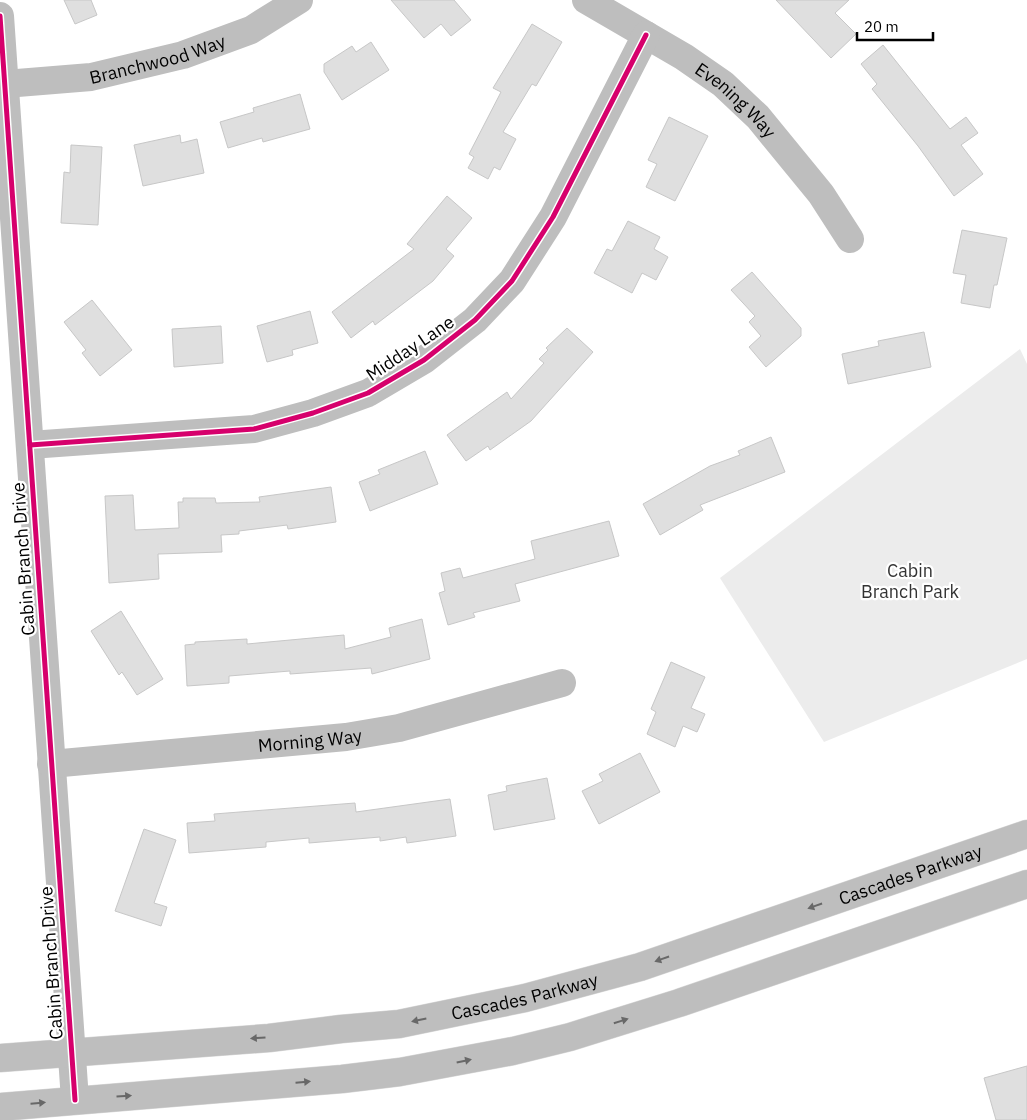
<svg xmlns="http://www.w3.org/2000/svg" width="1027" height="1120" font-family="'IBM Plex Sans',sans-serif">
<rect width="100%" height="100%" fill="#fff"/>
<path fill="#ececec" d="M1020 349 1027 364V659L824 742 720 578Z"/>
<g fill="#dfdfdf" stroke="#c7c7c7">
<path d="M64 0H91L97 15 75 24Z"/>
<path d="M391 0H454L471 20 451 36 441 24 424 38Z"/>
<path d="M776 0H849L835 13 856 34 831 58Z"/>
<path d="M532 24 562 42 536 86 532 84 503 132 516 139 500 170 494 167 488 179 468 168 474 157 469 154 501 92 493 88Z"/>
<path d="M371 42 389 70 342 100 324 72V64L352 46 356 52Z"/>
<path d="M883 45 950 129 966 117 978 133 961 145 983 174 954 196 918 146 872 89 877 84 861 64Z"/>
<path d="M300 94 310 129 263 142 262 138 228 148 220 122 254 112 253 108Z"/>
<path d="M669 117 708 136 675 201 646 187 657 164 648 160Z"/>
<path d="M180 135 181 143 197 139 204 173 143 186 134 145Z"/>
<path d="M71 145 102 147 98 225 61 223 64 172 70 173Z"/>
<path d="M447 196 472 218 446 249 454 256 433 281 375 325 373 321 351 338 332 312 414 249 407 244Z"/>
<path d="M628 221 660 237 654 249 668 257 656 280 642 273 632 293 594 273 607 249 612 251Z"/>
<path d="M962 230 1007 238 997 285H994L990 308 961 303 966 275 953 273Z"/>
<path d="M752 272 801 328V336L766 367 749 347 761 336 749 322 755 316 731 290Z"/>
<path d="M92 300 132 350 100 376 82 353 86 350 64 322Z"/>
<path d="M310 311 318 343 292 350 293 355 267 362 257 326Z"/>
<path d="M221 326 223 363 174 367 172 329Z"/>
<path d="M567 328 593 352 531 421 490 450 488 446 466 461 447 435 507 392 511 399 544 363 539 359 548 350 546 348Z"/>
<path d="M924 332 931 367 848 384 842 354 879 346 878 341Z"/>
<path d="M771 437 785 472 700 505 703 510 660 535 643 504 710 466 740 455 738 451Z"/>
<path d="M425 451 438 484 370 511 359 482 380 474 378 470Z"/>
<path d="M331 487 336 522 288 529 287 525 239 531V534L221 535 222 552 158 554 159 579 109 583 105 496 133 495 135 530 179 528 178 502H183V498H215L216 503 260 502 259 497Z"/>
<path d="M609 521 619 556 515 584 520 601 473 613 475 617 448 625 439 593 445 591 441 573 460 568 463 578 535 559 531 541Z"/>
<path d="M121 611 163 679 137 695 122 672 119 675 91 631Z"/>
<path d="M422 619 430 659 372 674 371 668 290 674V671L229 676V683L187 686 185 645 195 644V642L247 639V644L344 635 345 649 391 637 389 628Z"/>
<path d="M671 662 705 677 691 708 705 714 697 732 683 726 675 747 647 734 656 712 651 709Z"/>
<path d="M640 753 660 792 599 824 582 791 603 781 599 774Z"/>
<path d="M547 778 555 819 494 830 488 795 507 791 506 786Z"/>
<path d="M450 799 456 836 407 843 406 837 380 841V837L309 843V838L266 842V847L189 853 187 823 215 821 214 814 355 803 356 812Z"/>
<path d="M144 829 176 840 154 903 167 907 161 926 115 911Z"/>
<path d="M1027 1066V1120H996L984 1078Z"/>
</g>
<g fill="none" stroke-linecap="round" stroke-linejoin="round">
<defs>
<g id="major">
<path id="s4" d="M0 1058 269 1038 341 1029 399 1024 525 998 640 967 1027 834"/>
<path d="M0 1107 342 1079 400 1072 513 1051 570 1037 679 1003 1027 884"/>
</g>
</defs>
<use href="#major" stroke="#dbdbdb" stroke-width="29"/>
<g stroke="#bebebe" stroke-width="28">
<path id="s1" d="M586 0 684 57 723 84 758 117 821 194 850 239"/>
<path d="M0 16 75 1100"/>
<path id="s2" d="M5 84 91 77 183 55 251 30 299 0"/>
<path d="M30 445 254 429 313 413 368 393 424 360 475 320 512 281 553 217 646 35"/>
<path id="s3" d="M51 764 346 737 399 728 562 683"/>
</g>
<use href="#major" stroke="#bebebe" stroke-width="28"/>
<defs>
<g id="cycleway">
<path d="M0 16 75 1100"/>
<path d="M30 445 254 429 313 413 368 393 424 360 475 320 512 281 553 217 646 35"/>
</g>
</defs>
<use href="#cycleway" stroke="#fff" stroke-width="8"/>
<use href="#cycleway" stroke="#d6006c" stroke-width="5"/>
</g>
<defs><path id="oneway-solid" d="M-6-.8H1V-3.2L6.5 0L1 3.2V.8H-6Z" transform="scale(1.25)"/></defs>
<g fill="#686868">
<use href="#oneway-solid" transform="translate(815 906) rotate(161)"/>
<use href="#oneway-solid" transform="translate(662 959) rotate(161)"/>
<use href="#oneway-solid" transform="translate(419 1020) rotate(168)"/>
<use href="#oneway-solid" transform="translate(621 1021) rotate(-17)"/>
<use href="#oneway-solid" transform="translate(258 1038) rotate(176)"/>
<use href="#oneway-solid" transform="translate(464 1061) rotate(-12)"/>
<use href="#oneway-solid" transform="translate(303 1082) rotate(-5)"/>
<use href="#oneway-solid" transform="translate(124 1096) rotate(-4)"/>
<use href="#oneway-solid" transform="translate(38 1103) rotate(-5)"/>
</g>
<g text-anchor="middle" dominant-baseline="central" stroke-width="4.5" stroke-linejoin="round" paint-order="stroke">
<g font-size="18" fill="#000" stroke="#fff">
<text stroke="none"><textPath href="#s2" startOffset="155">Branchwood Way</textPath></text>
<text stroke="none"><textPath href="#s1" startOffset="181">Evening Way</textPath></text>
<text transform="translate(410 348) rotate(-34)">Midday Lane</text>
<text transform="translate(23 559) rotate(-94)">Cabin Branch Drive</text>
<text stroke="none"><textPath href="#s3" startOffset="260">Morning Way</textPath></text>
<text stroke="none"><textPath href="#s4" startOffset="934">Cascades Parkway</textPath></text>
<text transform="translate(51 963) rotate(-94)">Cabin Branch Drive</text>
<text stroke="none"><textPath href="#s4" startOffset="529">Cascades Parkway</textPath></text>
</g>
<g font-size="18" fill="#333" stroke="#fff">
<text x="910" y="570">Cabin<tspan x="910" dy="21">Branch Park</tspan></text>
</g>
</g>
<path d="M857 32v8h76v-8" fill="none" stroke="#000000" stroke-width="2.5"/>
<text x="864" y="32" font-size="15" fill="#000000" stroke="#ffffff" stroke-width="4" paint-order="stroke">20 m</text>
</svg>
